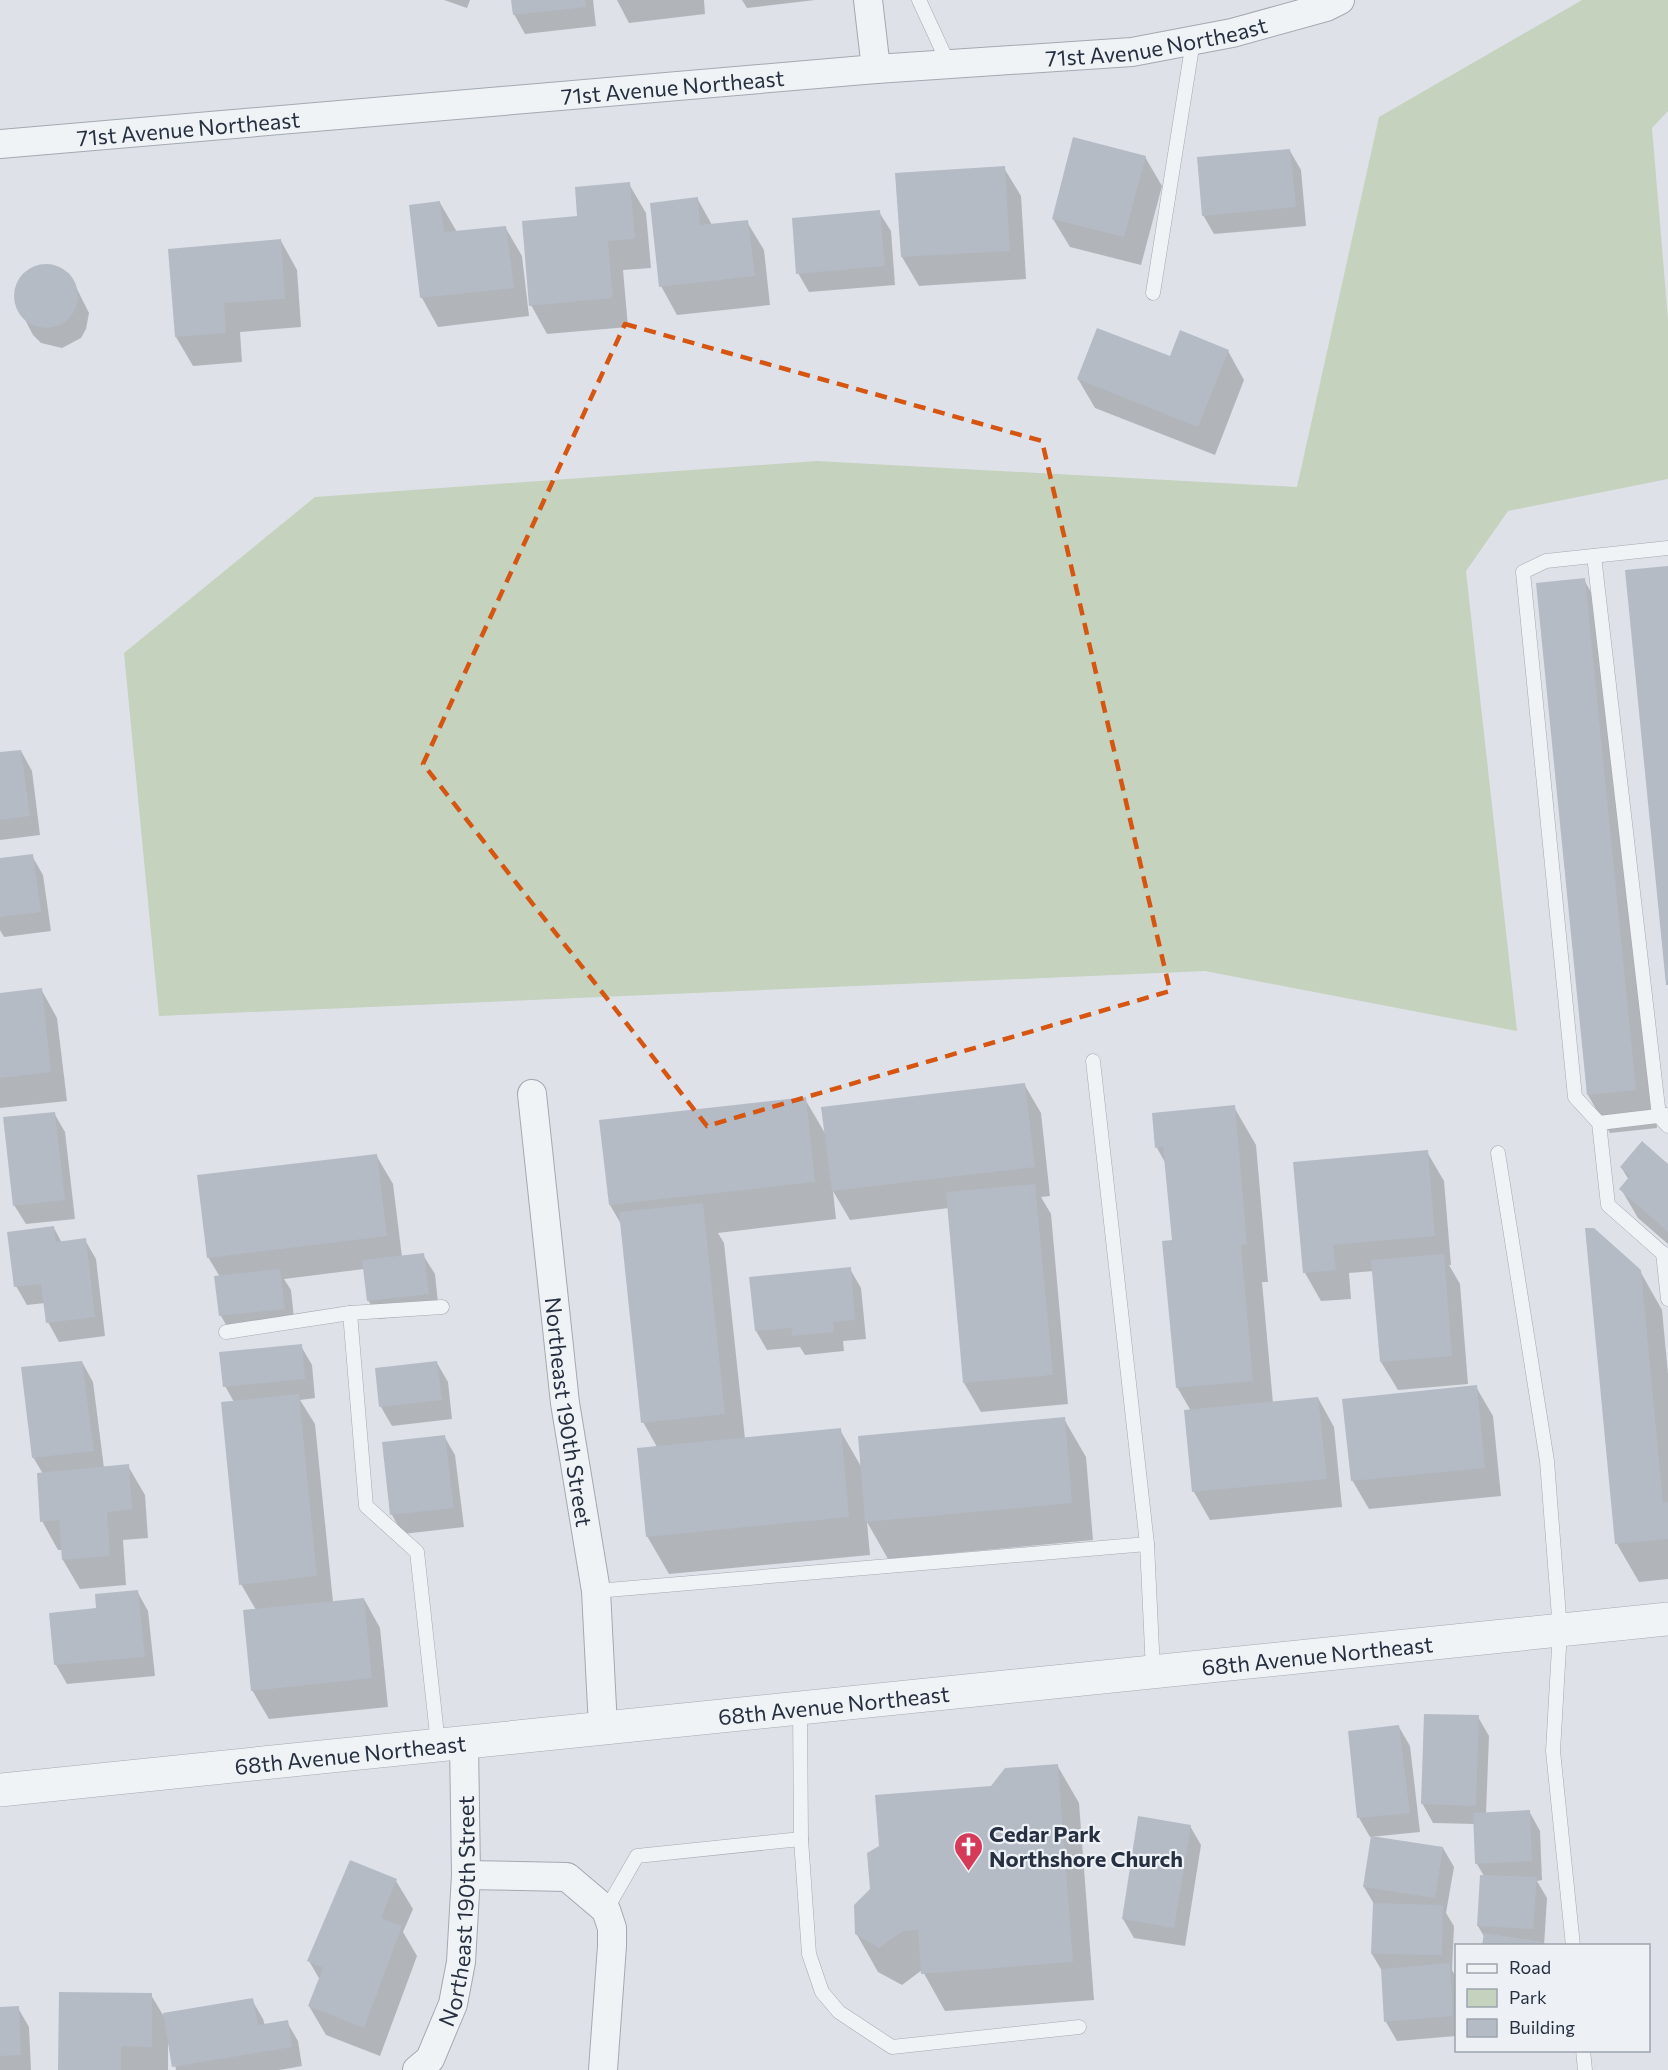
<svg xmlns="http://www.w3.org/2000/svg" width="1668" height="2070" font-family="Commissioner,sans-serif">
<rect width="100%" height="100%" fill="#dee2e8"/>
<path fill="#c4d2be" d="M1582 0H1668V111L1652 128 1668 319V479L1508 511 1466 571 1517 1031 1205 971 159 1016 124 653 315 497 817 461 1297 487 1379 117Z"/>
<g fill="#0003">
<path d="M444 0H470L467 8Z"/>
<path d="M513 0H593L596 26 525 34 514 14Z"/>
<path d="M617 0H704L705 14 629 23Z"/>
<path d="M742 0H815L747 8Z"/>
<path d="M1290 151 1301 170 1306 226 1214 234 1203 215Z"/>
<path d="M1145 157 1162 186 1141 265 1070 247 1053 219Z"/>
<path d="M1004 168 1021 196 1026 279 919 286 902 257 897 174Z"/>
<path d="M629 184 646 213 651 268 623 270 628 327 547 334 531 305 579 217Z"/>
<path d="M697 198 712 225 747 222 764 250 770 305 677 315 661 286Z"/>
<path d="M440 203 457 232 505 227 522 256 529 316 438 327 422 298 411 206Z"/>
<path d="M879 212 891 231 895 285 809 292 798 273Z"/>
<path d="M281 241 297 270 301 327 240 332 242 362 193 366 176 337Z"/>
<path d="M42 265 63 270 71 277 89 313 86 329 81 338 62 348 41 343 33 335 15 300 17 284 23 275Z"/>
<path d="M1228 351 1244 380 1215 455 1095 408 1078 379 1171 358Z"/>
<path d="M1584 580 1606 618 1657 1128 1610 1133 1588 1095Z"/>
<path d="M21 751 32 771 40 835 0 840V754Z"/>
<path d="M32 856 43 875 51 931 4 937 0 930V860Z"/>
<path d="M41 989 57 1018 67 1101 0 1108V994Z"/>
<path d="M1024 1084 1041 1113 1050 1196 1041 1197 1051 1214 1068 1404 981 1412 964 1383 949 1208 850 1220 833 1191 836 1219 718 1233 724 1243 745 1439 840 1430 862 1468 1064 1419 1086 1457 1093 1540 888 1559 867 1522 870 1555 669 1574 647 1536 657 1447 643 1422 621 1224 610 1205 805 1099 826 1135Z"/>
<path d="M1234 1107 1256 1145 1268 1282H1262L1273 1403 1318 1398 1334 1427 1342 1507 1210 1520 1194 1492 1191 1411 1177 1387 1173 1242 1166 1164 1157 1148Z"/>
<path d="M54 1113 65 1132 75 1219 26 1224 14 1205Z"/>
<path d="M1427 1152 1444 1181 1451 1265H1449L1460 1284 1468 1384 1398 1390 1381 1362 1374 1271 1349 1273 1351 1299 1321 1301 1305 1273Z"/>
<path d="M376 1155 393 1184 402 1257 423 1255 435 1274 439 1313 379 1319 368 1300 364 1269 284 1279 291 1290 295 1328 232 1335 221 1316 220 1277 208 1257Z"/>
<path d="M1668 1166V1244L1638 1218 1621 1189 1629 1180 1621 1167Z"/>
<path d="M54 1228 62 1243 85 1240 96 1259 105 1336 59 1342 48 1322 45 1303 27 1305 16 1286Z"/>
<path d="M850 1269 861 1288 866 1339 843 1341 844 1351 805 1355 800 1347 767 1350 756 1331Z"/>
<path d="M1640 1271 1662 1310 1668 1374V1579L1639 1582 1617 1544Z"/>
<path d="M301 1346 312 1365 315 1398 300 1400 315 1424 333 1602 364 1599 380 1628 388 1707 269 1719 252 1690 256 1610 241 1584 234 1402 225 1386Z"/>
<path d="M82 1362 93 1382 104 1468 128 1466 145 1495 148 1538 123 1540 126 1585 80 1589 63 1560V1550H58L42 1521 43 1474 33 1457Z"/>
<path d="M437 1363 448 1382 452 1419 392 1426 381 1407Z"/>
<path d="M1476 1387 1493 1416 1501 1496 1369 1509 1352 1480Z"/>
<path d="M444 1436 455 1455 464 1527 403 1534 392 1515Z"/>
<path d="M137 1591 148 1611 155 1676 67 1684 56 1665 51 1614 98 1609Z"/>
<path d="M1478 1717 1489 1736 1486 1814 1529 1811 1540 1831 1542 1880 1537 1881 1547 1898 1544 1946H1484L1485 1938 1478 1926 1484 1876 1477 1864 1475 1824 1433 1823 1422 1803Z"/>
<path d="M1399 1727 1410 1746 1420 1832 1370 1837 1359 1818 1349 1732Z"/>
<path d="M1057 1765 1079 1803 1094 2000 945 2011 922 1970 902 1985 878 1972 856 1933 992 1787Z"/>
<path d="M1190 1826 1201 1845 1185 1946 1134 1938 1123 1919Z"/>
<path d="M1443 1848 1454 1867 1446 1913 1454 1926 1452 1970 1456 1977V2036L1397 2041 1386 2022 1382 1971 1372 1954 1374 1904 1364 1887Z"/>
<path d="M396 1881 413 1909 403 1932 417 1956 380 2056 326 2035 309 2006 320 1980 309 1961Z"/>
<path d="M151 1995 163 2015 252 2000 263 2019 265 2026 287 2022 298 2041 302 2066 279 2070H176L170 2043H168V2070H60Z"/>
<path d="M0 2008H18L29 2027 31 2070H0Z"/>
</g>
<g fill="#b4bbc5">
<path d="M511 0H585L586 7 513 15Z"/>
<path d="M1073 137 1146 156 1124 237 1052 219Z"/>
<path d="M1290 149 1296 207 1202 216 1197 157Z"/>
<path d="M1005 166 1010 251 901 257 895 173Z"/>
<path d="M630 182 635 239 608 241 613 298 529 306 522 221 577 216 575 187Z"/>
<path d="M698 197 700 225 748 220 755 276 659 287 650 203Z"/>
<path d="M440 201 444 232 506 226 514 288 420 298 409 205Z"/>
<path d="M880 210 885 266 796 274 792 218Z"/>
<path d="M281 239 285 299 224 303 226 333 175 337 168 249Z"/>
<circle cx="46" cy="296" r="32"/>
<path d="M1097 328 1170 356 1180 330 1229 350 1198 427 1077 379Z"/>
<path d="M1668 566V985H1666L1625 570Z"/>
<path d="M1585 578 1636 1090 1587 1095 1536 583Z"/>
<path d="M21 750 30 816 0 820V752Z"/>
<path d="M33 854 41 912 0 917V858Z"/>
<path d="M42 988 51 1072 0 1078V993Z"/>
<path d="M1025 1083 1035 1167 832 1191 821 1107Z"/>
<path d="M806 1097 815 1182 609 1205 599 1120Z"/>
<path d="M1235 1105 1247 1244 1241 1245 1253 1381 1176 1388 1162 1241 1172 1240 1163 1147 1155 1148 1152 1113Z"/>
<path d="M55 1112 65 1200 13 1206 3 1117Z"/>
<path d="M1642 1141 1668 1164V1232L1619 1189 1630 1176 1620 1167Z"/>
<path d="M1428 1150 1435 1236 1333 1245 1336 1270 1303 1273 1293 1162Z"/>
<path d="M377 1154 387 1236 207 1258 197 1175Z"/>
<path d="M1035 1184 1053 1375 963 1383 946 1192Z"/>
<path d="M703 1203 725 1414 641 1423 619 1212Z"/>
<path d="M54 1226 56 1242 86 1238 95 1317 46 1323 41 1284 14 1287 7 1232Z"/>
<path d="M1585 1228H1594L1641 1270 1663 1503 1668 1502V1539L1615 1544Z"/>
<path d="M424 1253 429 1294 367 1301 362 1260Z"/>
<path d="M1444 1254 1452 1356 1380 1362 1371 1260Z"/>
<path d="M851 1267 855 1320 833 1322 834 1332 792 1336V1328L755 1331 749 1277Z"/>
<path d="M280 1269 285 1309 219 1316 214 1276Z"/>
<path d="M302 1344 305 1379 223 1387 219 1352Z"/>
<path d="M82 1361 94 1451 32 1458 21 1367Z"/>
<path d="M437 1361 442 1400 379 1407 375 1368Z"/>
<path d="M1477 1385 1485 1468 1351 1481 1342 1399Z"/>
<path d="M299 1394 317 1576 239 1585 221 1402Z"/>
<path d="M1318 1397 1327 1479 1192 1492 1184 1410Z"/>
<path d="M1065 1417 1072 1503 865 1522 858 1436Z"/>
<path d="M841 1428 849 1517 646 1537 637 1448Z"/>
<path d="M445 1435 454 1508 390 1515 382 1442Z"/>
<path d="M129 1464 132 1509 107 1512 110 1556 62 1560 59 1520 40 1522 37 1473Z"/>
<path d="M138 1590 145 1657 54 1665 49 1613 96 1608 95 1594Z"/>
<path d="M364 1598 372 1678 251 1691 243 1610Z"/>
<path d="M1424 1714 1479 1715 1476 1806 1421 1804Z"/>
<path d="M1399 1725 1410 1813 1357 1818 1348 1731Z"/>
<path d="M1058 1764 1073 1962 921 1974 918 1930 903 1931 879 1948 855 1934 854 1905 870 1889 867 1853 879 1846 875 1795 991 1786 1005 1768Z"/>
<path d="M1530 1810 1532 1861 1475 1864 1473 1813Z"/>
<path d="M1138 1816 1191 1825 1174 1928 1122 1919Z"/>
<path d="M1371 1836 1443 1847 1435 1898 1363 1887Z"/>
<path d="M350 1860 397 1879 381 1918 402 1926 364 2028 308 2006 323 1968 307 1961Z"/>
<path d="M1480 1875 1537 1877 1533 1929 1477 1926Z"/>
<path d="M1373 1903 1443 1905 1442 1955 1371 1954Z"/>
<path d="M1484 1933 1543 1942V1946H1482Z"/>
<path d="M1450 1963 1453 2016 1384 2022 1381 1969Z"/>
<path d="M59 1992 152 1993V2047L121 2046V2070H58Z"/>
<path d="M253 1998 258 2025 288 2020 292 2047 172 2067 163 2013Z"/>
<path d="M19 2006 21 2055 0 2056V2007Z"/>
</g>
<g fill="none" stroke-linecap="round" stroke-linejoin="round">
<defs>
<g id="service">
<path d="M919 0 949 65"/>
<path d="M1153 293 1193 41"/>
<path d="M1668 548 1546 561 1523 572 1575 1097 1599 1123 1608 1205 1668 1258"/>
<path d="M1594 556 1659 1116 1668 1126"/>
<path d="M1093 1061 1147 1544 1153 1671"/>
<path d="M1599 1123 1666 1115"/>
<path d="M1498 1153 1547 1461 1560 1630 1553 1751 1573 1946"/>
<path d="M1663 1253 1668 1299"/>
<path d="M350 1313 366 1506 417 1552 438 1744"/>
<path d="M226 1332 350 1313 442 1307"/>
<path d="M596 1591 1147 1544"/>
<path d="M800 1707 801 1839 809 1954 822 1992 839 2012 892 2047 1079 2027"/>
<path d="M606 1910 637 1856 801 1839"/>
<path d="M1583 2050 1585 2070"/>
</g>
<g id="minor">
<path d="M868 0 876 69"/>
<path id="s1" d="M0 144 876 69 1132 52 1232 33 1326 7 1340 0"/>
<path id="s2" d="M532 1094 565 1403 596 1591 603 1727"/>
<path d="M466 1875 567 1877 606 1910 612 1928V1946L603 2070"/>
<path id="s3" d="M417 2070 430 2059 453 2004 461 1962 466 1875 464 1742"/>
</g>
<g id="tertiary">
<path id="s4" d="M0 1790 1668 1619"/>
</g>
</defs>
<use href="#service" stroke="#a3a9b2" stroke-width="15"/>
<use href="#minor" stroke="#a3a9b2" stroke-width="30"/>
<use href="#tertiary" stroke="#a3a9b2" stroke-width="34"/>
<use href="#service" stroke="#f0f3f6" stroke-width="14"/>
<use href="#minor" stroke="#f0f3f6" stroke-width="28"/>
<use href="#tertiary" stroke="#f0f3f6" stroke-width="33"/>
</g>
<path fill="none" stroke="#d55511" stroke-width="4.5" stroke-dasharray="12 8" stroke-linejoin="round" d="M625 324 1042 441 1170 991 707 1126 423 764Z"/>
<defs>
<symbol id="church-pin" viewBox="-11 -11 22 30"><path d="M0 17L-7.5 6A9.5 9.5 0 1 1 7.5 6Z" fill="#d53b59" stroke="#edf1f6"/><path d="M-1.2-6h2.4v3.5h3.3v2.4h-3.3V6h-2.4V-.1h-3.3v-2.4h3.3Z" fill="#fff"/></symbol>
</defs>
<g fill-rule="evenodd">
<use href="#church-pin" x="952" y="1830" width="33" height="45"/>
</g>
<g text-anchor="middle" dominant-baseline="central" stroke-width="4.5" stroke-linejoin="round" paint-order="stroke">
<g font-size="22" fill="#263040" stroke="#edf1f6">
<text stroke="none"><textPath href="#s1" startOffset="1161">71st Avenue Northeast</textPath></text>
<text stroke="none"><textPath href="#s1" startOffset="675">71st Avenue Northeast</textPath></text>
<text stroke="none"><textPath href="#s1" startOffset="189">71st Avenue Northeast</textPath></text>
<text stroke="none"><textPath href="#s2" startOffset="320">Northeast 190th Street</textPath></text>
<text stroke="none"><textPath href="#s4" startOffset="1324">68th Avenue Northeast</textPath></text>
<text stroke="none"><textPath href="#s4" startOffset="838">68th Avenue Northeast</textPath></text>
<text stroke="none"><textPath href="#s4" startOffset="352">68th Avenue Northeast</textPath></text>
<text stroke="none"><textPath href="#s3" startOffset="170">Northeast 190th Street</textPath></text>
</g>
<g font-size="22" font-weight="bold" fill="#263040" stroke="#edf1f6" text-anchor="start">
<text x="989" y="1833">Cedar Park<tspan x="989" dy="25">Northshore Church</tspan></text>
</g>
</g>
<rect x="1455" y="1944" width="195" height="108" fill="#edf1f6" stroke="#9da4ad" stroke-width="1.5"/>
<rect x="1467" y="1964" width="30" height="9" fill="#f0f3f6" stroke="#9da4ad" stroke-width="1.5"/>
<text x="1509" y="1974" font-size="18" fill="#263040">Road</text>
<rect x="1467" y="1989" width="30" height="18" fill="#c4d2be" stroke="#9da4ad" stroke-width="1.5"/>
<text x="1509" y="2004" font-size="18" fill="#263040">Park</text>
<rect x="1467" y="2019" width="30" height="18" fill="#b4bbc5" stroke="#9da4ad" stroke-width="1.5"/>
<text x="1509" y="2034" font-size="18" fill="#263040">Building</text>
</svg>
